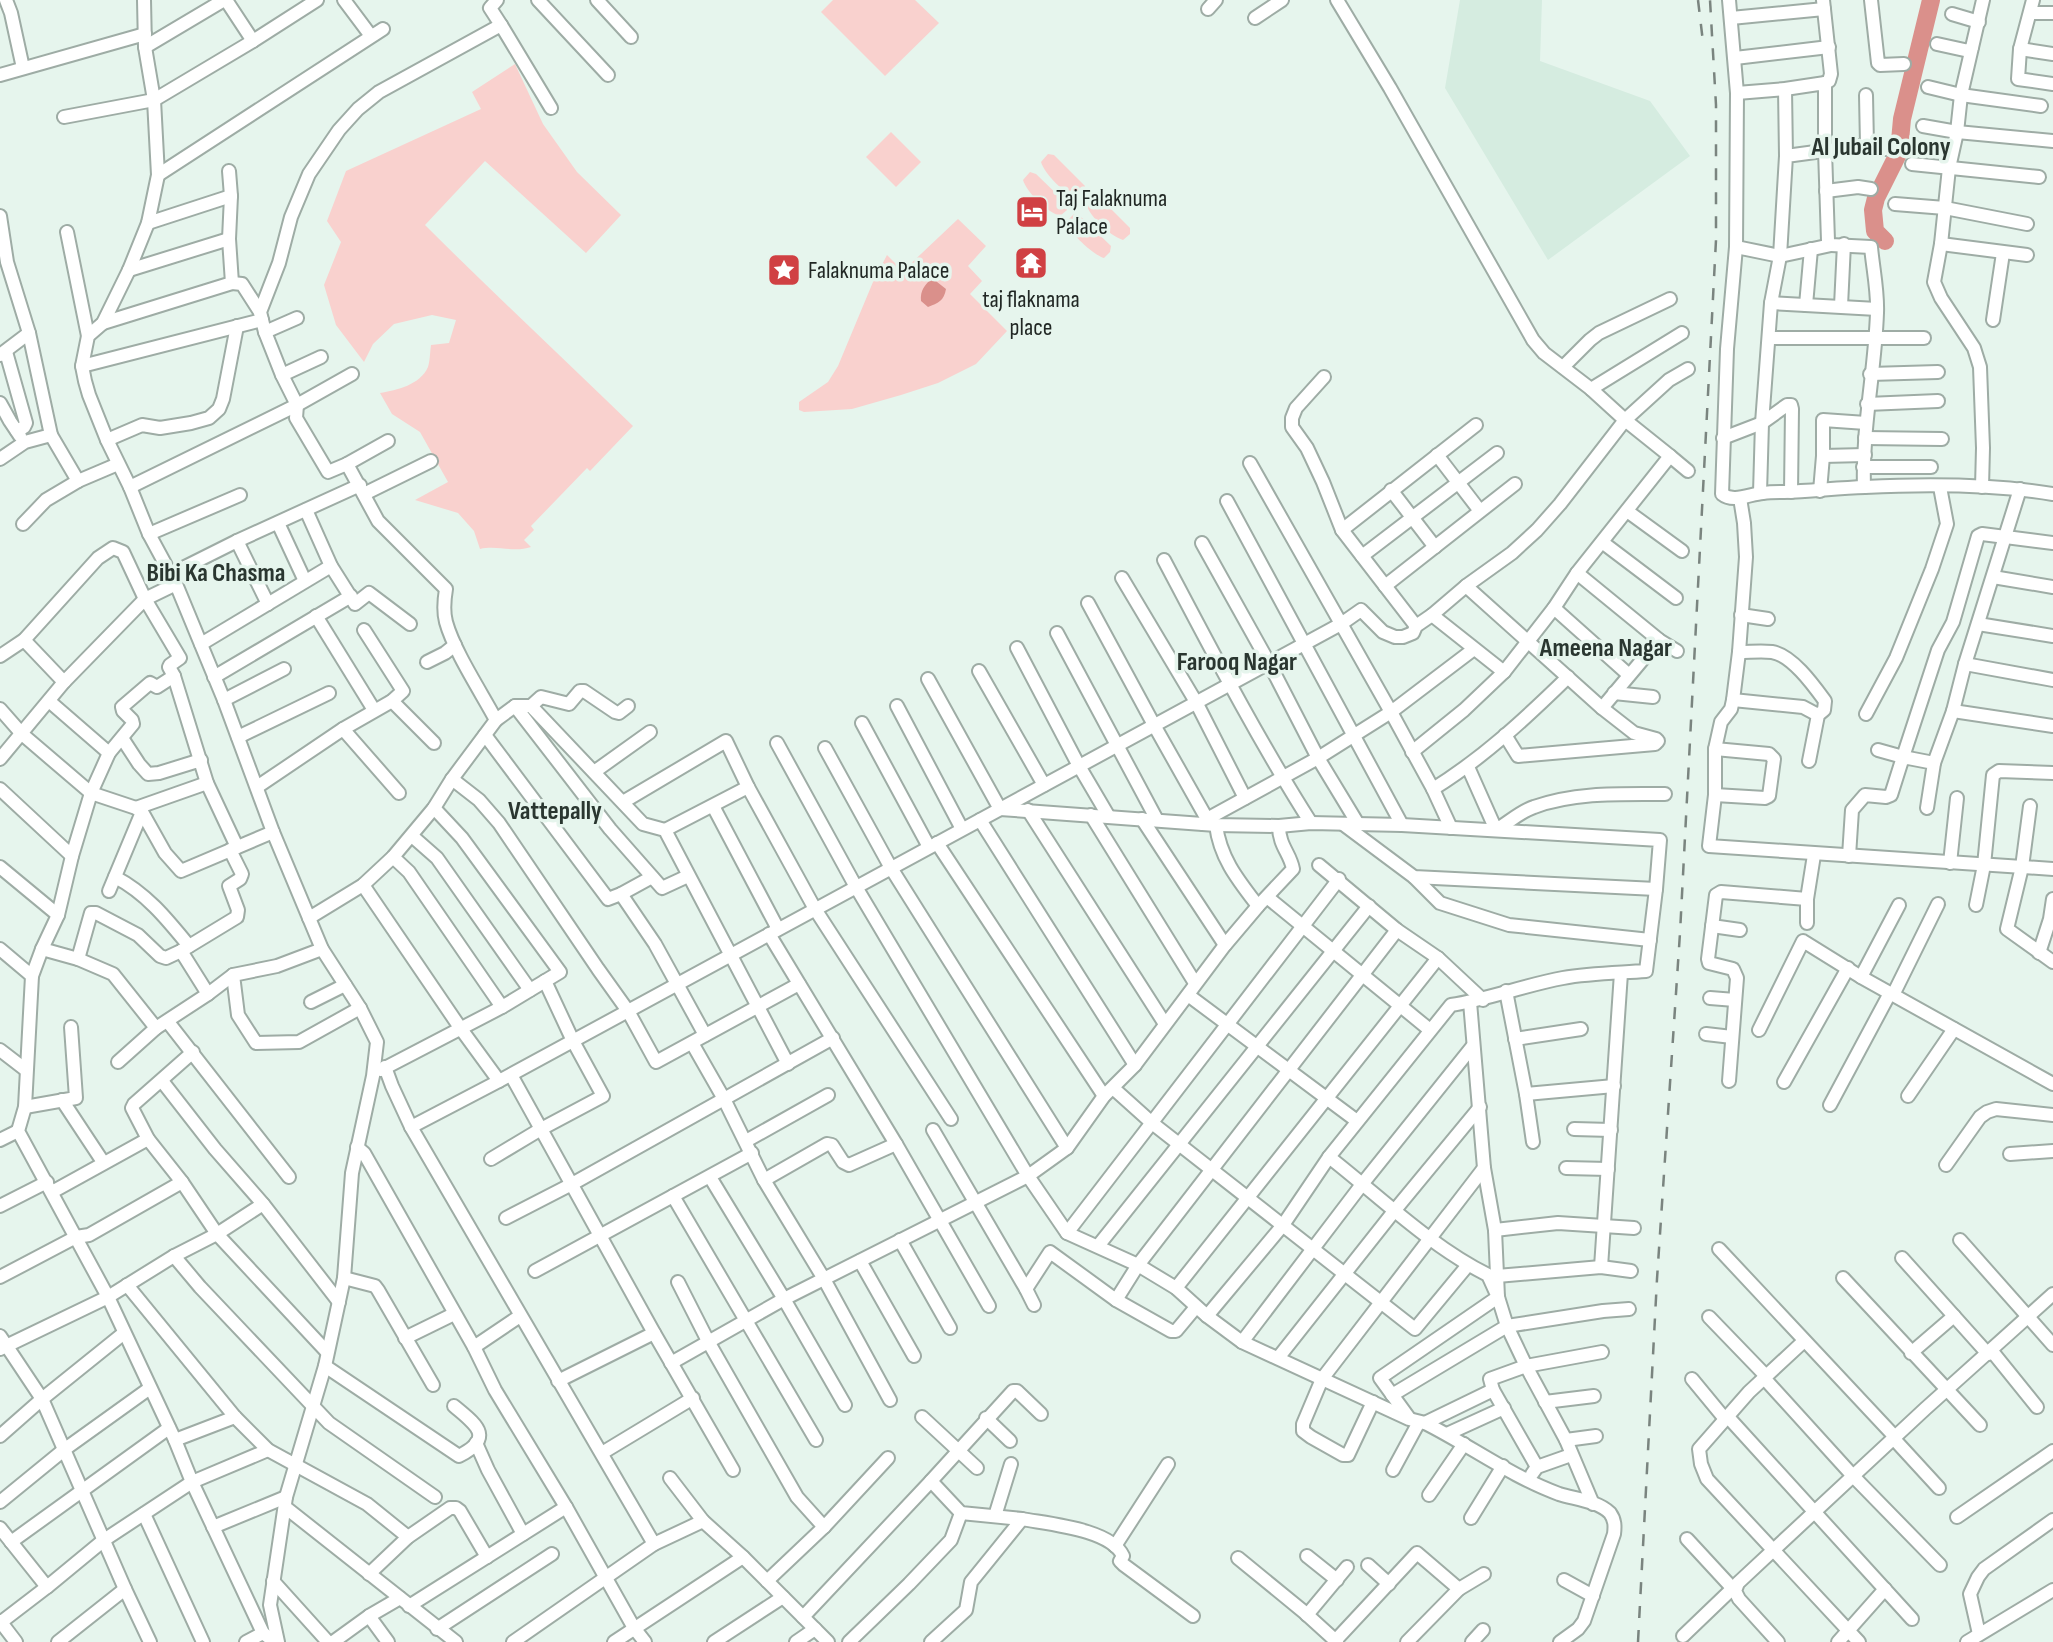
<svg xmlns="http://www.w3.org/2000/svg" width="2053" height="1642" font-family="'Sofia Sans Condensed',sans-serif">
<rect width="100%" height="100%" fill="#e6f5ed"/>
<path fill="#d5ece0" d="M1460 0H1542L1540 61 1650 101 1690 156 1548 260 1445 88Z"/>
<g fill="#f9d1ce">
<path d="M833 0H915L939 23 885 76 821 12Z"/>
<path d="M515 64 543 124 577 172 621 215 586 253 485 161 425 225C493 293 564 359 633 426L590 471 587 468 531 526 534 530 524 540 531 547C514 553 498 545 480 549L474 531 458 513 415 500 448 482 420 432 392 414 380 393C397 390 420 385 428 367 430 361 430 352 431 345L449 343 456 320 432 315 394 324 373 344 364 362 336 325 324 285 341 242 327 221 346 171 481 109 472 92Z"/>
<path d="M891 132 921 162 896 187 866 157Z"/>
<path d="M1048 154 1054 155 1085 186V192L1078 198C1065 194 1045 175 1041 162Z"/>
<path d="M1030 172 1036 174 1067 204V210L1060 216C1047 212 1027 193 1023 180Z"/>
<path d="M1093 196 1099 197 1130 228V234L1123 240C1110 236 1090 217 1086 204Z"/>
<path d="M1074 214 1080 216 1111 246 1110 252 1104 258C1093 255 1070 233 1066 222Z"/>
<path d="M958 219 986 246 968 266 982 281 970 294 1007 331 976 364 938 383 901 395 852 409 804 412 799 410V402L828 382 838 366 873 282 887 255 903 271Z"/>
</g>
<path fill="#da908b" d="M932 278 946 289C944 301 938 303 928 307L921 301C920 290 925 285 932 278Z"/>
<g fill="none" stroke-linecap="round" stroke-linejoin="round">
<path stroke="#da908b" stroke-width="18" d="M1885 241 1875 231 1873 210 1876 198 1899 152 1902 119 1931 0"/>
<defs>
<g id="minor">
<path d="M6 0 11 13 23 68"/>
<path d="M144 0 145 47 154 100 158 175 148 223 129 270 103 323 88 336 82 366 85 381 89 395 107 440 130 487 149 534 176 584 224 700 273 832 322 949 360 1008 377 1042 373 1076 352 1173 344 1278 325 1366 286 1497 270 1605 278 1642"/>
<path d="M226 0 253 41"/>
<path d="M344 0 371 36"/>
<path d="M538 0 608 75"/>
<path d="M597 0 631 37"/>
<path d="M1729 0 1737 93 1736 247 1727 349 1722 494C1733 503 1750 494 1763 493 1770 492 1777 492 1784 492 1811 491 1838 488 1865 487 1926 484 1993 484 2053 494"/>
<path d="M1823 0 1831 74 1829 81 1825 83"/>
<path d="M1871 0 1878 63 1880 65 1904 64"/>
<path d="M2033 0 2020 49 2018 79 2053 84"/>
<path d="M1208 9 1216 0"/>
<path d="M2031 13H2053"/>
<path d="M1952 14 1979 22"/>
<path d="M1255 18 1282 0"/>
<path d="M1731 18 1824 9"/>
<path d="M501 25 551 108"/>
<path d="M1937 44 1969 51 1972 47"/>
<path d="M145 47 224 0"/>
<path d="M2020 49 2053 54"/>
<path d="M1735 58 1829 47"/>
<path d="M0 75 145 34"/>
<path d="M1928 87 1961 95 2041 106"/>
<path d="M1785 89 1786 156"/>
<path d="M1737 93 1785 89 1825 83V150L1828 241 1831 245 1871 247C1873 269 1878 291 1877 313 1875 371 1862 428 1864 487"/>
<path d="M1866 95 1867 145"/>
<path d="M64 117 154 100 253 41 317 0"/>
<path d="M1923 126 1957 132 2053 141"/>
<path d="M1912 164 2039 177"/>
<path d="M158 175 383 29"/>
<path d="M1826 191 1858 187 1871 189"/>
<path d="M1895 204 1945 208 2027 224"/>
<path d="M0 216 7 262 29 333 0 355"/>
<path d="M148 223 231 196"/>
<path d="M67 232 88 336"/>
<path d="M1941 244 2027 255"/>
<path d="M1736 247 1780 256 1831 245"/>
<path d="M129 270 229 239"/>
<path d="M232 283 242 284 260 312"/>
<path d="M1771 303 1877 309"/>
<path d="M1806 305 1811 249"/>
<path d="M1841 306 1844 244"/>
<path d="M1993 320 2003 253"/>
<path d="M103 323 232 283 229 239 231 196 229 171"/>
<path d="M265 332 297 318"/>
<path d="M29 333 51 435"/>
<path d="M1769 338H1924"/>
<path d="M6 352 26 423 24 427 17 431"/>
<path d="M82 366 262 320"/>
<path d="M1563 367 1590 340 1599 333 1670 299"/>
<path d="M1870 374 1938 372"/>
<path d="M282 375 321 357"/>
<path d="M1324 377 1296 408 1292 418V427L1307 448 1323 482 1342 530 1416 626"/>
<path d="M1591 389 1682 333"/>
<path d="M0 403 10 421 20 436"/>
<path d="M1867 404 1938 401"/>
<path d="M1723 438 1762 423 1787 405H1791L1792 409 1791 492"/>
<path d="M1865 438 1942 439"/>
<path d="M107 440 142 425 160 428 191 423 209 418 219 409 223 399 237 326"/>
<path d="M1437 455 1480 511"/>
<path d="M1670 456 1688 471"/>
<path d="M1823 456 1865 455"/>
<path d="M0 459 25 442 51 435 78 481"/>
<path d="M1250 463 1391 712 1433 789 1451 828"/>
<path d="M347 464 388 441"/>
<path d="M1863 467H1931"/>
<path d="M130 487 297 405 352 374"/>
<path d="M1982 487 1983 448 1980 367 1974 348 1941 298 1934 282 1941 244 1949 168 1957 132 1961 95 1983 0"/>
<path d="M1391 490 1435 547"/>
<path d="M1820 491 1823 456V420L1866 423"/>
<path d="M1760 493 1762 423 1771 303 1780 256 1786 156 1867 145 1885 149"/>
<path d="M364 494 431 461"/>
<path d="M1740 498 1744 523 1746 557 1739 652 1733 700 1731 709 1721 722 1715 749V795L1709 846 2053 869"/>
<path d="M1227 501 1402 825"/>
<path d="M306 510 331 566 355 604 369 593 410 624"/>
<path d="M1627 511 1682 551"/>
<path d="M278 523 305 581"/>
<path d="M23 524 46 500 78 481 118 464"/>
<path d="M1342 530 1476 425"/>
<path d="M149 534 240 495"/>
<path d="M237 541 268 604"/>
<path d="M1602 542 1676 598"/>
<path d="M1202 543 1269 663 1318 758 1358 824"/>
<path d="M1362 556 1497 453"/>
<path d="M1164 560C1211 649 1257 738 1311 823"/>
<path d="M1577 573 1659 640 1677 651"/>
<path d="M171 574 237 541 360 485"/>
<path d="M1993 577 2053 587"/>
<path d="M1122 578 1196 702 1245 798"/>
<path d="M1385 586 1515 484"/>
<path d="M1466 586 1602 708 1634 733 1656 739 1658 741 1655 744 1518 756 1505 735"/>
<path d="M1088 603 1154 725 1207 819 1203 824"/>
<path d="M1554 608 1629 675"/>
<path d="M1432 615 1504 672"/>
<path d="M1741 615 1768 619"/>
<path d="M316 616 374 710"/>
<path d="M1978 624 2053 636"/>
<path d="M1057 633 1157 820"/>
<path d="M24 640 64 682"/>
<path d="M201 644 331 566"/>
<path d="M1017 648 1079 766 1109 817"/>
<path d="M1739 652C1750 652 1762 651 1772 652 1792 655 1814 686 1825 701L1824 710 1818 715 1809 761"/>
<path d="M0 656 24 640 98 558 113 548 123 552 145 599 180 658 170 665 169 667 174 676 207 783 237 847"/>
<path d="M427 662 445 653 455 645"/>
<path d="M1965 664 2053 680"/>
<path d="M979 671 1044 785"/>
<path d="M174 676 157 687 150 683 122 707 123 711 132 720 133 724 109 753 91 793 72 856 58 915 42 949 32 976 25 1107 18 1131 108 1297 175 1440 192 1482 263 1633 272 1640H277"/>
<path d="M214 677 351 596"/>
<path d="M928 679 1000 809 1216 825 1279 826 1311 823 1402 825 1660 840 1656 889 1646 971C1618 973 1590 973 1563 978 1525 985 1489 999 1451 1005L1329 1157 1283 1225 1207 1316"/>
<path d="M1614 693 1653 697"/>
<path d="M224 700 284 669"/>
<path d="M1733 700 1803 707 1818 715"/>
<path d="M49 701 109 753"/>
<path d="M392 701 434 743"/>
<path d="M515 706 610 829 662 888 688 876"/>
<path d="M531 706 541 697 569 704 580 691H584L615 712 619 713 628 706"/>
<path d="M897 706 962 829"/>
<path d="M1602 708 1659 640"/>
<path d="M0 709 22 734 91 793 136 808 142 812 165 853 181 871 273 832"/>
<path d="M1953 711 2053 726"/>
<path d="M1866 714 1896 658 1932 569 1947 524 1940 487"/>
<path d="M496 720 515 706H531L643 824 665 830 788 1064"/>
<path d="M862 723 929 847"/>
<path d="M343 729 399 793"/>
<path d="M485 735 608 899 621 894 655 944 705 1035"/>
<path d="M238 737 329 693"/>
<path d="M122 738 139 764 148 774 159 773 201 760"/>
<path d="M777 743 856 887 1028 1176 1067 1233 1138 1265 1176 1288 1207 1316 1242 1342 1409 1419 1425 1423C1469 1445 1512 1477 1559 1494 1575 1499 1598 1501 1610 1513 1615 1520 1615 1526 1614 1534L1584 1621 1578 1629 1560 1642"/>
<path d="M825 748 891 868 1067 1148"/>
<path d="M1878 750 1903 757 1938 650 1953 622 1978 536 1982 534 2053 543"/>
<path d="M1412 752 1464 710 1504 672 1554 608 1577 573 1670 456 1625 420 1669 380 1688 369"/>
<path d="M0 759 64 682 145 599 176 584"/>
<path d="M1934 763 1953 711 1965 664 2020 489"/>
<path d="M1468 767 1496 830C1508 823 1521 811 1534 807 1575 792 1622 794 1665 794"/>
<path d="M594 772 650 732"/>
<path d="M452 779 479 800 499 823 598 969 628 1011 656 1062 799 984"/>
<path d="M257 787 343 729 392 701 403 691 364 630"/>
<path d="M0 789 72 856"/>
<path d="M1433 789C1483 758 1526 718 1568 677"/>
<path d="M1715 795 1765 798 1769 796 1774 759 1769 754 1715 749"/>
<path d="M623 802 726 741 748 787 815 909 951 1119"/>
<path d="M713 806 778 929"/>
<path d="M2030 806 2022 867 2007 929 2053 962"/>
<path d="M136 808 207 783"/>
<path d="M1028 810 1165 1024"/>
<path d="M1091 815 1195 983"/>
<path d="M1142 819 1225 945"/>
<path d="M1207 819 1318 758 1391 712 1474 649"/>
<path d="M980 820 1135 1065"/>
<path d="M1343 824 1414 877 1656 889"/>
<path d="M1216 825C1220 858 1238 880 1258 906"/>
<path d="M665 830 748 787"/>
<path d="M412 836 437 858 530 990"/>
<path d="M937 843 1104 1096"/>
<path d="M1849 856 1852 810 1865 795 1886 797 1891 795 1903 757 1934 763 1927 808"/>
<path d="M393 857 409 872 502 1007"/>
<path d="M1950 863 1957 798"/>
<path d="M1319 865 1397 930 1438 958 1483 1000"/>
<path d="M0 867 58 915"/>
<path d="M115 877C146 893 167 919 189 946"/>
<path d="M1414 877 1440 903 1509 925 1650 940"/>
<path d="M363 885 461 1029 499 1081"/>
<path d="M109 891 142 812"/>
<path d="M621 894 652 877"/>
<path d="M1267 897 1430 1030"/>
<path d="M1976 905 1984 865 1993 775 1999 771 2053 773"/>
<path d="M309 918 363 885 393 857 434 808 452 779 496 720C481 692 454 651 446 622 443 611 444 601 446 589L378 521 347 464 328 472 296 418 297 405 282 375 265 332 260 312 279 263 291 217 309 174 339 130 358 109 379 92 501 25 490 8 497 0"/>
<path d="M1807 923V899L1814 855"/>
<path d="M1712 926 1740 930"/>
<path d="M769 934 896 1144 989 1306"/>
<path d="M0 949 32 976"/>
<path d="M42 949 78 959 113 974 156 1028"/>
<path d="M322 949 277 966 233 975 238 1015 256 1043 299 1042 360 1008"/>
<path d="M181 951 208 994"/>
<path d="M2039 953 2050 919 2053 899"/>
<path d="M78 959 91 913H96L138 935 160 956 166 958 181 951 237 917 238 910 229 886 240 879 242 874 230 850"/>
<path d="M1861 977 1899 905"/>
<path d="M1506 991 1526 1094 1533 1142"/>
<path d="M1188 995 1357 1121"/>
<path d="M1893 995 1938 904"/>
<path d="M1710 998 1735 1000"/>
<path d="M311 1002 345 985"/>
<path d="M1470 1002 1484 1168 1495 1230 1498 1297 1507 1326 1526 1366 1566 1440 1593 1504"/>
<path d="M168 1022 289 1177"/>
<path d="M1759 1030 1803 941 1861 977 2053 1084"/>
<path d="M1706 1034 1732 1037"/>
<path d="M1515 1039 1581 1029"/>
<path d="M692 1043 724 1099 764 1180 824 1279 890 1400"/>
<path d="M0 1050 26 1070"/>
<path d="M193 1052 134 1104 132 1108 148 1139 182 1182 217 1234 327 1352"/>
<path d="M118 1062 156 1028 208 994 233 975"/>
<path d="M385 1067 392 1086 411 1127 654 1544"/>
<path d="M381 1070 502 1007 560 972 462 838 434 808"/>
<path d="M511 1075 654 1333 733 1470"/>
<path d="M162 1081 215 1149 263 1204 339 1302"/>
<path d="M1729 1081 1737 978 1733 969 1709 963 1708 959 1716 895 1721 892 1807 899"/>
<path d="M1784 1082 1848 968"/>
<path d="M1113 1088 1152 1123 1415 1329 1468 1265"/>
<path d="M1526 1094 1614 1086"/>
<path d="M1908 1096 1954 1029"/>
<path d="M62 1100 103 1162"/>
<path d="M1830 1105 1890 993"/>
<path d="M25 1107 76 1098 71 1027"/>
<path d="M411 1127 499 1081 1341 624 1361 610 1383 632 1395 637H1403L1413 633 1416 626 1432 615 1466 586 1512 553 1537 530 1560 504 1625 420 1591 389 1544 353 1533 340 1390 88 1337 0"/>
<path d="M1574 1129 1611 1130"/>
<path d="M933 1130 1026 1289 1034 1305"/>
<path d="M0 1140 18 1131"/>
<path d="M746 1141 828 1095"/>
<path d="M357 1147 364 1153 474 1347 495 1390 566 1507 634 1628 645 1642"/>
<path d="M2010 1154 2053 1151"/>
<path d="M1329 1157C1379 1196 1431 1247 1488 1275L1498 1297 1380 1378 1409 1418"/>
<path d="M491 1159 541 1129 603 1096 573 1041 545 981"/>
<path d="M1946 1165 1980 1117 1987 1112 1996 1109 2053 1115"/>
<path d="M1566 1168 1608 1169"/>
<path d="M710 1177 784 1299 845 1405"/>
<path d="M764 1180 827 1144 832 1145 843 1162 849 1165 896 1144"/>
<path d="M52 1192 148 1139"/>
<path d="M673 1196 816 1440"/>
<path d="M0 1206 47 1182"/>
<path d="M506 1218 572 1184 833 1038"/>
<path d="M1495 1230 1558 1223 1634 1228"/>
<path d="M1067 1233 1339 879"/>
<path d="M900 1240 950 1328"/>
<path d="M1960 1240 2053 1345"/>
<path d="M1098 1246 1369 906"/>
<path d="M1719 1249 1896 1438"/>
<path d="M174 1256 200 1287 329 1423 435 1497"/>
<path d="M1902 1258 1988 1354"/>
<path d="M860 1261 914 1356"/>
<path d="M1601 1267 1621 973"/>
<path d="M535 1271 752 1153"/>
<path d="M1497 1276 1601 1267 1631 1271"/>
<path d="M0 1277 76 1237 89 1235 182 1182"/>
<path d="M344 1278 375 1286 378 1290 433 1385"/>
<path d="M1843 1278 1980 1425"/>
<path d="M678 1282 709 1343 797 1497 824 1527"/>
<path d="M127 1285 235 1417 268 1450 367 1504 408 1537"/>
<path d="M1176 1288 1438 958"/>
<path d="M1026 1289 1050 1252 1116 1300 1171 1331H1176L1196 1307"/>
<path d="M1116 1300 1138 1265 1397 930"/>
<path d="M1709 1317 1766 1376"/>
<path d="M0 1336 42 1399 125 1589 150 1642"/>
<path d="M405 1338 454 1314"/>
<path d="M1804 1341 1749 1392 1699 1449 1701 1464 1707 1479 1859 1642"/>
<path d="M1242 1342 1363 1183 1472 1047"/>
<path d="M474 1347 520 1316"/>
<path d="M0 1349 108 1297 174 1256 217 1234 263 1204"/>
<path d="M1991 1350 2037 1407"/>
<path d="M1911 1353 1954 1316"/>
<path d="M1278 1358 1395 1210 1480 1107"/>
<path d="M671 1363 784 1299 1028 1176 1067 1148 1104 1096 1135 1065 1225 945 1258 906 1293 869C1290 853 1279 846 1279 826"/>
<path d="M325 1366 459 1456C496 1437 475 1424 454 1406"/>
<path d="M1764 1378 1853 1476 1940 1565"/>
<path d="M1692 1379 1725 1419"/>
<path d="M558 1381 654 1333"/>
<path d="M1392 1395 1507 1326 1603 1311 1629 1309"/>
<path d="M1373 1402 1348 1455H1343L1311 1437 1303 1431V1424L1322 1379 1484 1168"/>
<path d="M1545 1402 1594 1396"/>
<path d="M922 1417 977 1468"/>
<path d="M1728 1417 1912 1619"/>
<path d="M986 1418 1010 1441"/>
<path d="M1425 1423 1493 1390"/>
<path d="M1447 1434 1504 1408"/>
<path d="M0 1436 42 1399 124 1333"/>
<path d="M1894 1439 1939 1488"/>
<path d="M175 1440 235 1417"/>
<path d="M1566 1440 1596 1436"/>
<path d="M476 1443 488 1470 523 1534"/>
<path d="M602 1453 693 1398"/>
<path d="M1537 1467 1493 1390 1490 1379 1526 1366 1602 1352"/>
<path d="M1393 1470 1419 1422"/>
<path d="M1532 1474 1537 1467 1571 1455"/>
<path d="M670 1478 703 1521 743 1557 828 1642"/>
<path d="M931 1481 1013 1391H1017L1041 1414"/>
<path d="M1429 1495 1464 1444"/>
<path d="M0 1502 65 1449 150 1388"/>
<path d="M285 1507 456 1642"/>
<path d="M144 1514 203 1642"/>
<path d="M995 1516 1011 1464"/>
<path d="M1957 1517 2053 1451"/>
<path d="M1471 1518 1503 1466"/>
<path d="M213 1527 286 1497"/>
<path d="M0 1528 47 1587"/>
<path d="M1687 1539 1735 1591"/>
<path d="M11 1542 169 1428"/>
<path d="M1115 1546 1168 1464"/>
<path d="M1307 1556 1337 1580"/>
<path d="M1238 1558 1304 1612 1337 1642"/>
<path d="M1368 1565 1389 1584"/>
<path d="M369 1574 408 1537 450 1508H456L460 1511 487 1557"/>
<path d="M1564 1580 1593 1596"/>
<path d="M273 1581 328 1642"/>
<path d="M767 1581 824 1527 888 1458"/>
<path d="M1459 1589 1484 1574"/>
<path d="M409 1606 566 1507"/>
<path d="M1307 1615 1347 1567"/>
<path d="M369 1616 388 1642"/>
<path d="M803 1617 931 1481 961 1513 1022 1519"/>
<path d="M0 1621 16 1642"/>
<path d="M0 1623 47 1587 104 1540 192 1482 268 1450"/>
<path d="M437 1629 552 1554"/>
<path d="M1979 1634 1970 1594 1978 1577 1984 1569 2053 1520"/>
<path d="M1683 1636 1733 1588"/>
<path d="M58 1642 125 1589"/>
<path d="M246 1642 263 1633"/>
<path d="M333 1642 369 1616 400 1598"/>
<path d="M513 1642 654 1544 703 1521"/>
<path d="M614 1642 743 1557"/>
<path d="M714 1642 783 1597"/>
<path d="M796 1642 815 1629"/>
<path d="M849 1642 909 1584 951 1540 961 1513"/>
<path d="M931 1642 966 1610 971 1582 1022 1519C1048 1524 1111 1529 1123 1556L1120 1561 1124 1565 1193 1616"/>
<path d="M1334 1642 1417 1553 1459 1589 1407 1642"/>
<path d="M1472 1642 1483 1630"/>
<path d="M1778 1642 1739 1599 1735 1591 1738 1583 1925 1409 2053 1294"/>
<path d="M1838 1642 1885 1589"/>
<path d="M1967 1642 2053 1590"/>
</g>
</defs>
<use href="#minor" stroke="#9eaca5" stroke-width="16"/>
<use href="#minor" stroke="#fff" stroke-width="12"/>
<g stroke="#7a847f" stroke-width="2.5" stroke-dasharray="12 12" stroke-linecap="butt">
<path d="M1698 0 1703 42"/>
<path d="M1638 1642 1657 1279 1680 933 1716 240V105L1710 0"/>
</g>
</g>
<defs>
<symbol id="hotel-square" viewBox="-11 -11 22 22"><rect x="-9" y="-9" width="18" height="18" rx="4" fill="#d04043" stroke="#e6f5ed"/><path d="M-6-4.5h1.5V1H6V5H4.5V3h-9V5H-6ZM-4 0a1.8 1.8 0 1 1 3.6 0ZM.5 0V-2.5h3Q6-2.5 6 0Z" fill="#fff"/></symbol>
<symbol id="temple-square" viewBox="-11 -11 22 22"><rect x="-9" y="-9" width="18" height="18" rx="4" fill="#d04043" stroke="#e6f5ed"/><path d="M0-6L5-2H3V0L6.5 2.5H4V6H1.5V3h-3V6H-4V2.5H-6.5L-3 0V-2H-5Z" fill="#fff"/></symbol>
<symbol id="sight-square" viewBox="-11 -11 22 22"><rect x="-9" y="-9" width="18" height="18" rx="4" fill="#d04043" stroke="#e6f5ed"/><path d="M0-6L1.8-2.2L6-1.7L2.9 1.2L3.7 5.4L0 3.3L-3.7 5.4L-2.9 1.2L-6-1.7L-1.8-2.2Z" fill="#fff"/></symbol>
</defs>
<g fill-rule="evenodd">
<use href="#hotel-square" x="1013" y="193" width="38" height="38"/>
<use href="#temple-square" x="1012" y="244" width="38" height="38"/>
<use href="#sight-square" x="765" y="251" width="38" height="38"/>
</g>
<g text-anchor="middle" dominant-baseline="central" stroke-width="7" stroke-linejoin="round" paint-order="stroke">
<g font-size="24" fill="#212724" stroke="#e6f5ed" text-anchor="start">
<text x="1056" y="198">Taj Falaknuma<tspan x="1056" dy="28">Palace</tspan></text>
<text x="808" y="270">Falaknuma Palace</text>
<text x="1031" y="299" text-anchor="middle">taj flaknama<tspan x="1031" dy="28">place</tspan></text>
</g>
<g font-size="26" font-weight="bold" fill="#2a3630" stroke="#e6f5ed">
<text x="1881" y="147">Al Jubail Colony</text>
<text x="216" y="573">Bibi Ka Chasma</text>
<text x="1606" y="648">Ameena Nagar</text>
<text x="1237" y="662">Farooq Nagar</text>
<text x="555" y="811">Vattepally</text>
</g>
</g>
</svg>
